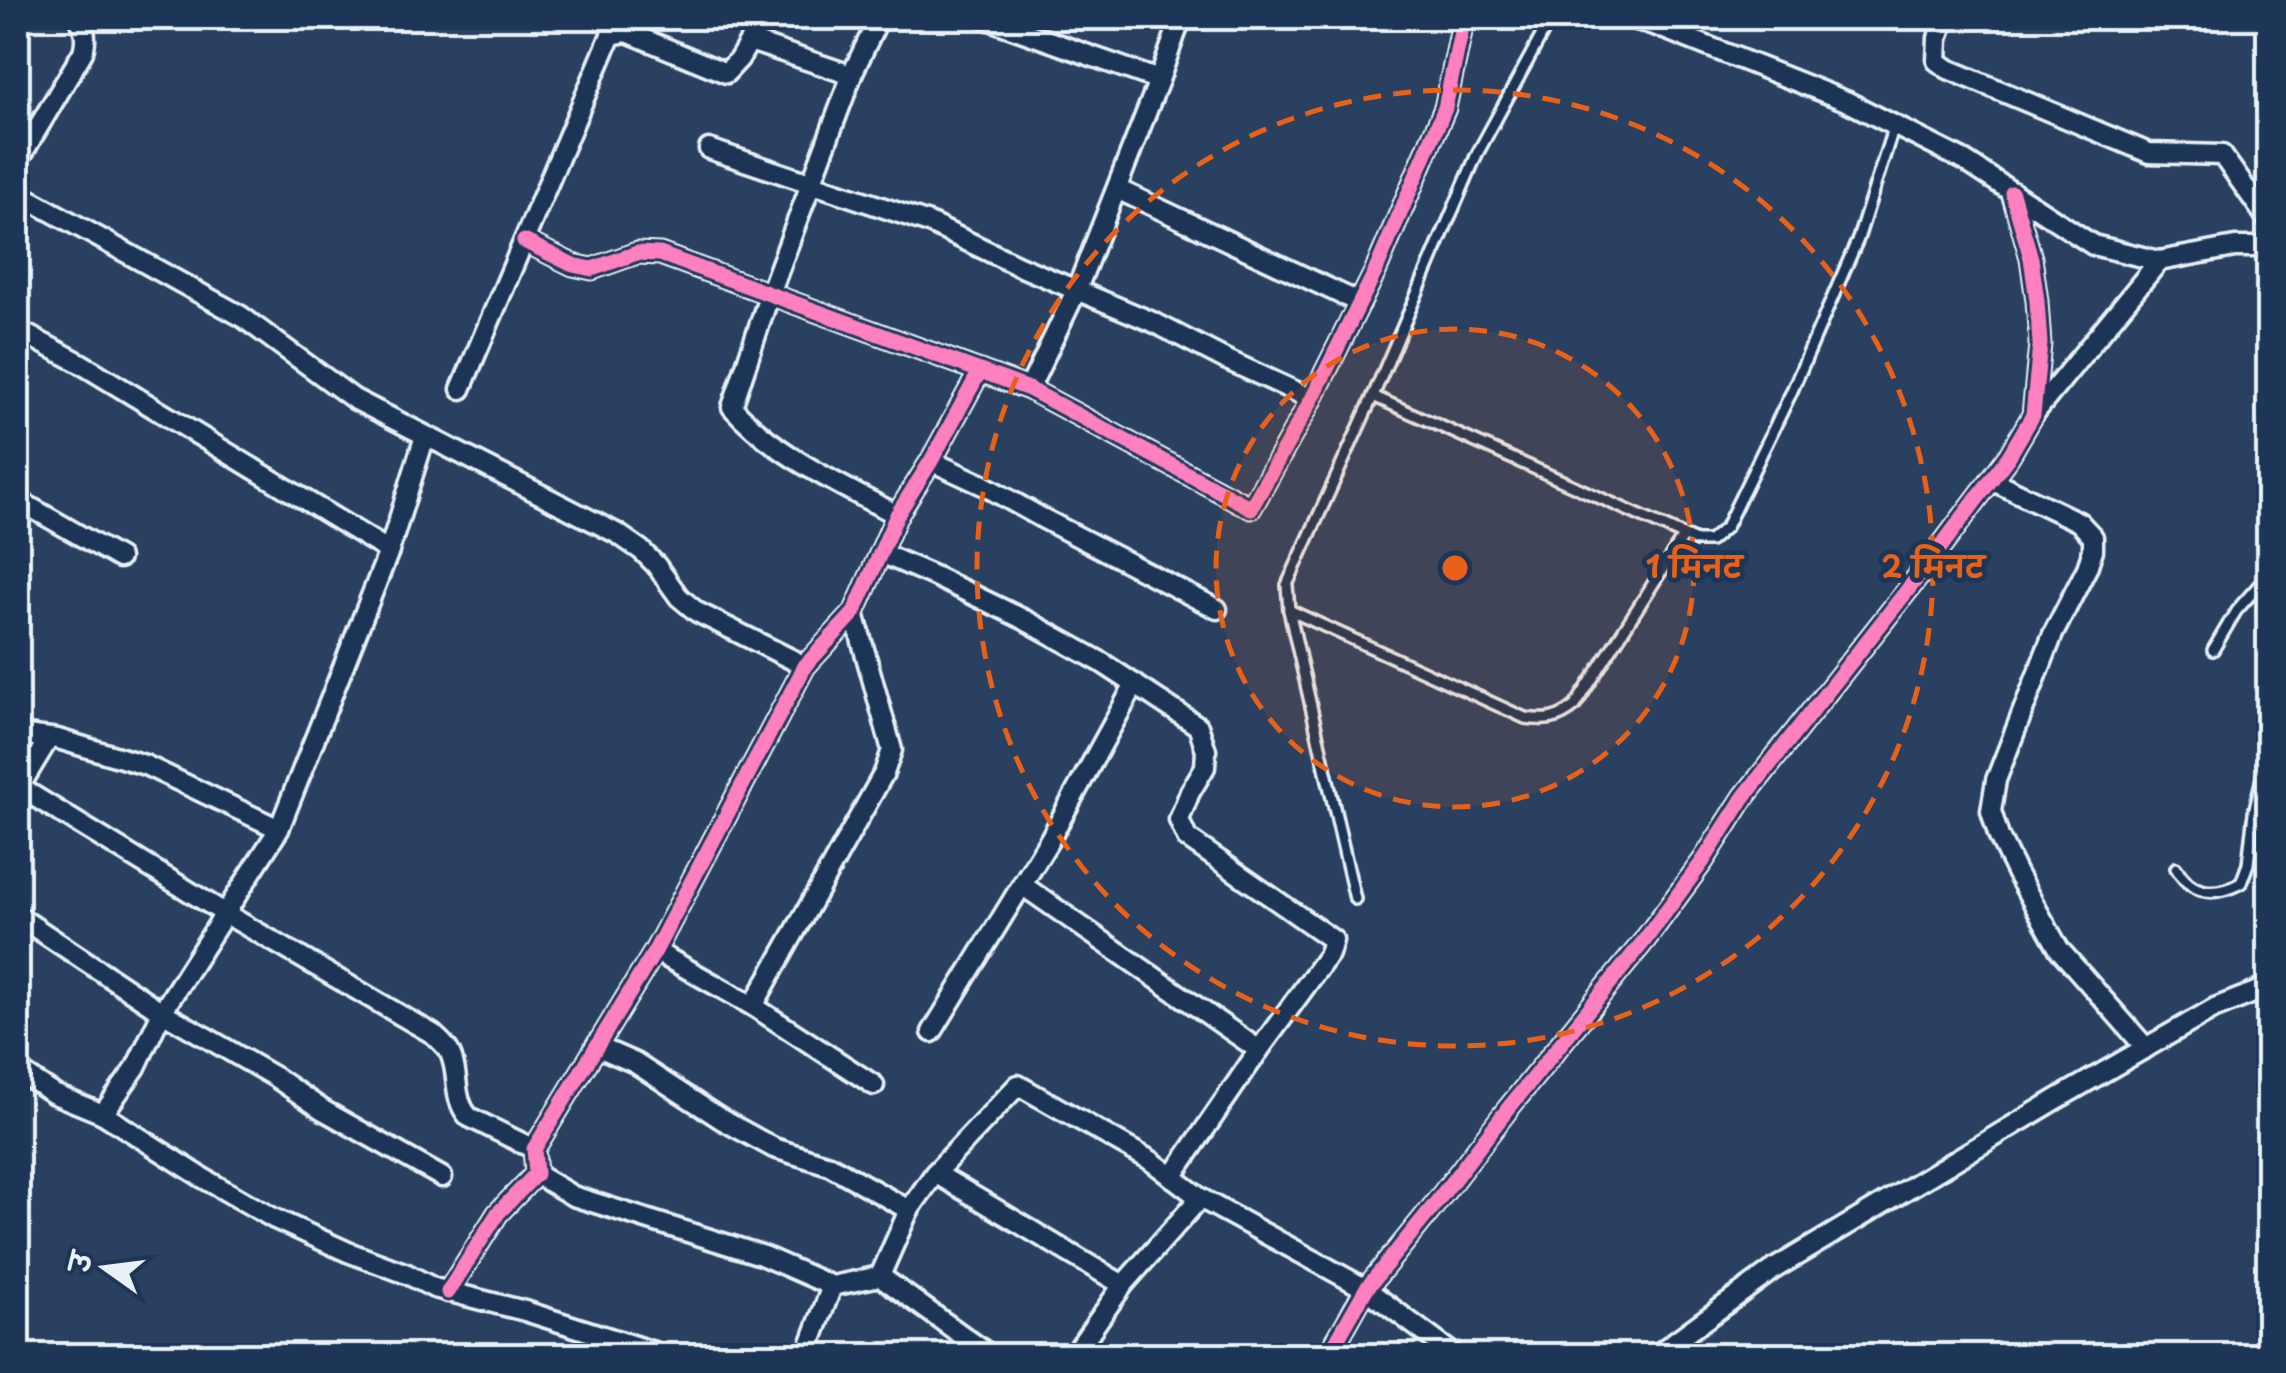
<svg xmlns="http://www.w3.org/2000/svg" width="2286" height="1373" font-family="'Playpen Sans','Playpen Sans Deva',sans-serif">
<rect width="100%" height="100%" fill="#294061"/>
<filter id="ink" filterUnits="userSpaceOnUse"><feTurbulence type="fractalNoise" baseFrequency=".01" numOctaves="2"/><feDisplacementMap in="SourceGraphic" scale="20" xChannelSelector="R" yChannelSelector="G"/><feConvolveMatrix kernelMatrix="1 2 1 2 8 2 1 2 1" color-interpolation-filters="sRGB"/></filter>
<g filter="url(#ink)">
<g fill="none" stroke-linecap="round" stroke-linejoin="round">
<defs>
<g id="service">
<path d="M1551 18 1477 154 1373 396 1696 541H1710L1726 527 1791 393 1858 239 1894 126"/>
<path d="M1289 610 1525 718C1546 721 1558 720 1575 706L1683 537"/>
<path d="M2213 650 2236 611 2268 575"/>
<path d="M2176 868C2192 895 2214 897 2241 883L2248 864 2254 813 2268 751"/>
<path d="M1355 899 1289 610 1287 585 1373 396"/>
</g>
<g id="minor">
<path d="M879 18 853 72 769 296 732 407C776 456 839 484 897 515"/>
<path d="M984 18 1159 80"/>
<path d="M1629 18 1654 25 1846 101 1965 161 2093 245 2159 261 2235 247H2268"/>
<path d="M1945 18 1938 38 1937 61 1948 69 2149 153 2222 155 2268 220"/>
<path d="M750 41 851 75"/>
<path d="M709 149 929 223 1019 266 1155 323 1225 359 1312 399"/>
<path d="M18 161 83 52C87 38 85 30 79 18"/>
<path d="M1117 189 1360 303"/>
<path d="M18 193 241 316 354 399 618 534 641 550 656 565 679 597 697 612 805 666"/>
<path d="M524 241 573 265 592 269 637 253 660 254 980 371 1029 389 1251 508 1312 399 1376 270 1445 108 1464 18"/>
<path d="M18 330 80 363 389 551"/>
<path d="M461 389 611 35 627 32 726 73 739 59 763 18"/>
<path d="M1029 389 1077 289 1159 80 1181 18"/>
<path d="M2033 415 2159 261"/>
<path d="M931 461 983 485 1042 518 1217 609"/>
<path d="M1991 480 2079 522 2093 537V550L2087 568 2053 634 1996 780 1991 811 1999 837 2017 874 2059 949 2146 1048"/>
<path d="M18 500 119 558"/>
<path d="M881 553 934 576 1025 620 1101 662 1198 726 1206 750 1205 767 1190 792 1179 820 1187 838 1333 940 1329 954 1259 1050 1172 1177"/>
<path d="M18 734 58 739 145 765 279 829"/>
<path d="M19 787 226 914 433 1034C439 1040 446 1045 450 1053 460 1074 452 1099 469 1117L534 1149"/>
<path d="M18 789 49 738"/>
<path d="M1022 885 1259 1050"/>
<path d="M18 916 162 1012 275 1077 323 1110 442 1177"/>
<path d="M655 951 753 1006 874 1085"/>
<path d="M753 1006 884 773 892 750 854 613"/>
<path d="M932 1032 1050 839 1135 684"/>
<path d="M596 1046 635 1063 721 1119 774 1148 829 1165 909 1210"/>
<path d="M18 1070 54 1094 103 1114 203 1178 273 1218 348 1252 407 1274 434 1288 525 1311 666 1356"/>
<path d="M103 1114 136 1067 162 1012 279 829 389 551 425 436"/>
<path d="M935 1173 1123 1285"/>
<path d="M536 1174 573 1196 761 1255 832 1286"/>
<path d="M880 1276 991 1356"/>
<path d="M448 1292 498 1213 536 1174 534 1149 655 951 805 666 854 613 897 515 931 461 980 371"/>
<path d="M806 1356 832 1286 880 1276 909 1210 935 1173 1018 1085 1150 1160 1200 1198 1366 1289 1456 1356"/>
<path d="M1073 1356 1123 1285 1200 1198"/>
<path d="M1328 1356 1366 1289 1432 1208 1507 1110 1644 941 1703 861 1744 797 1921 573 2009 456 2033 415 2040 344 2037 301 2031 258 2012 193"/>
<path d="M1655 1356 1774 1269 2057 1099 2215 1008 2256 992 2268 984"/>
</g>
</defs>
<use href="#service" stroke="#e8f1f8" stroke-width="16"/>
<use href="#minor" stroke="#e8f1f8" stroke-width="25"/>
<use href="#service" stroke="#1d3557" stroke-width="9"/>
<use href="#minor" stroke="#1d3557" stroke-width="18"/>
<defs>
<g id="cycleway">
<path d="M524 241 573 265 592 269 637 253 660 254 980 371 1029 389 1251 508 1312 399 1376 270 1445 108 1464 18"/>
<path d="M448 1292 498 1213 536 1174 534 1149 655 951 805 666 854 613 897 515 931 461 980 371"/>
<path d="M1328 1356 1366 1289 1432 1208 1507 1110 1644 941 1703 861 1744 797 1921 573 2009 456 2033 415 2040 344 2037 301 2031 258 2012 193"/>
</g>
</defs>
<use href="#cycleway" stroke="#1d3557" stroke-width="21"/>
<use href="#cycleway" stroke="#ff80c0" stroke-width="15"/>
</g>
</g>
<circle cx="1455" cy="568" r="239" fill="#e86118" fill-opacity=".12"/>
<g fill="none" stroke="#e86118" stroke-width="5" stroke-dasharray="18 12">
<circle cx="1455" cy="568" r="239"/>
<circle cx="1455" cy="568" r="478"/>
</g>
<circle cx="1455" cy="568" r="15" fill="#e86118" stroke="#1d3557" stroke-width="5"/>
<g font-size="30" text-anchor="middle" font-weight="bold" fill="#e86118" stroke="#1d3557" stroke-width="10" stroke-linejoin="round" paint-order="stroke">
<text x="1694" y="578">1 मिनट</text>
<text x="1933" y="578">2 मिनट</text>
</g>
<rect width="2286" height="1373" fill="none" stroke="#1d3557" stroke-width="60"/>
<rect x="30" y="30" width="2226" height="1313" fill="none" stroke="#e8f1f8" stroke-width="4" filter="url(#ink)"/>
<g transform="translate(105 1268) rotate(284)" stroke="#1d3557" stroke-width="8" paint-order="stroke">
<path d="M0-8L18 38L0 25L-18 38Z" fill="#e8f1f8"/>
<text y="-15" font-size="28" font-weight="bold" text-anchor="middle" fill="#e8f1f8">उ</text>
</g>
</svg>
